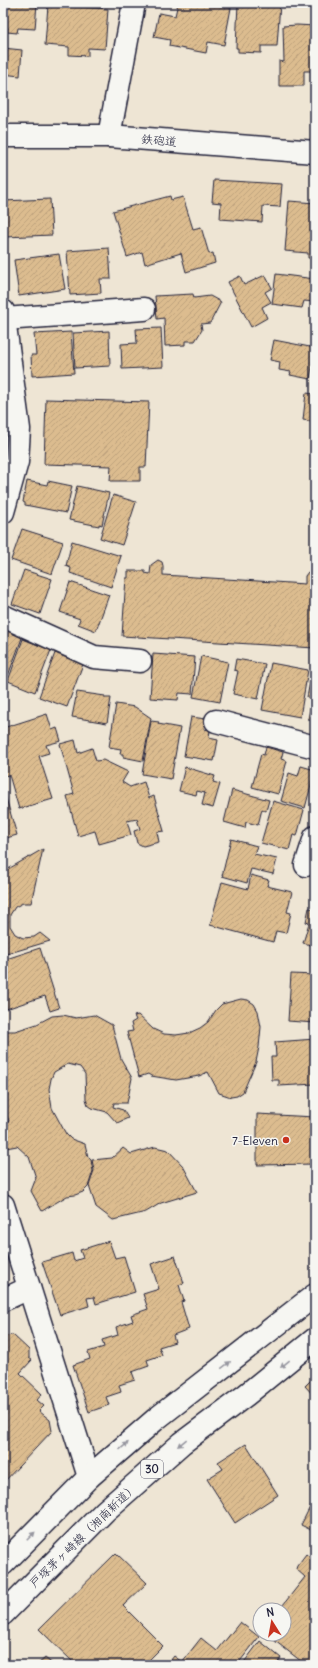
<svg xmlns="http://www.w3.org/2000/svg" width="318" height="1668" font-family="Delius,'Klee One',sans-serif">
<defs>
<pattern id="building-hatch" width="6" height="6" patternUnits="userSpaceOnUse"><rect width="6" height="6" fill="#dcbc8f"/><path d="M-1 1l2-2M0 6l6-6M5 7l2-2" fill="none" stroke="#bca17c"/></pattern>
</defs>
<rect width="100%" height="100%" fill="#eee5d4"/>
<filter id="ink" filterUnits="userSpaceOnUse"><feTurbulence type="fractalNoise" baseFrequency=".025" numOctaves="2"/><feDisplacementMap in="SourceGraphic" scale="8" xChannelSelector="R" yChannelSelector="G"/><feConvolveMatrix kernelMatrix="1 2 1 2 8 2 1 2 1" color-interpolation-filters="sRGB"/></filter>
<g filter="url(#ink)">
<g fill="url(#building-hatch)" stroke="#22223b">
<path d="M3 3H37L35 29 18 28 17 33 7 32 8 28 3 27Z"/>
<path d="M178 3H205L231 8 224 45 208 42 206 53 169 46 170 40 154 37 159 13 175 16Z"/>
<path d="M238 3H280L277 46H261V53L238 52V48H236Z"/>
<path d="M48 5 108 9 105 49 88 48V56L69 55V47L45 45Z"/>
<path d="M297 25 315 26V71H304V86H279V61L284 62 283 26Z"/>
<path d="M3 48 22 50 20 76 3 74Z"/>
<path d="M214 180 282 184 280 207 263 206 262 222 220 219 221 203 212 202Z"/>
<path d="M170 196 171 200 183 197 193 229 201 227 209 254 213 253 215 263 186 272 181 253 145 264 142 252 127 257 113 211Z"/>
<path d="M50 199 52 235 5 237 3 201Z"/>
<path d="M289 201 315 203V258H308V253L285 251Z"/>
<path d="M109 248 111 279H100L101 293 70 295 67 251Z"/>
<path d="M59 254 65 289 19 296 14 260Z"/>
<path d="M276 274 315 279V302L304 301 302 308 272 304Z"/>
<path d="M265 275 272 288 265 292 271 302 262 307 267 318 251 327 228 282 240 276 244 285Z"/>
<path d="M193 294 194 298 210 296 221 302 210 323 201 324 202 330 195 341H185V345L165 346 164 318 157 319 155 296Z"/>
<path d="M161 328 163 367 122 369 121 344 137 343 136 329Z"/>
<path d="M109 331 110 366 75 368 73 333Z"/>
<path d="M71 332 74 373 32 376 31 355H36L34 334Z"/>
<path d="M274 340 315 348 310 379 290 375 291 372 279 370 280 362 270 360Z"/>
<path d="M306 393 315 394V422L303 420Z"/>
<path d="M46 399 149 402 146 467H140V481H110L111 466 44 464Z"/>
<path d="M27 481 47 485 48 481 72 486 66 513 25 505V503L23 502Z"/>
<path d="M77 486 109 493 102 525 99 524V526L69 520Z"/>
<path d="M113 495 136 502 122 545 100 538Z"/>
<path d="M22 529 63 542 52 574 11 560Z"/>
<path d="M72 541 121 556 111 587 70 573 71 568 66 566Z"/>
<path d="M158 560 162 562 163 566V575L305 584V576L308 572 312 570 315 572V648L122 636 126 578H128V571H145V573L150 574 151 565Z"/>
<path d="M24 570 52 579 40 614 12 604Z"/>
<path d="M70 582 109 595 96 631 78 624 80 619 60 612Z"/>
<path d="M3 628 22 638 6 681 3 680Z"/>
<path d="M23 639 51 650 35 692 8 681Z"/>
<path d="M55 653 83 664 67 707 39 697Z"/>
<path d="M153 654 195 657 192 694 179 693 178 700 150 698Z"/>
<path d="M201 656 228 662 220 702 193 697Z"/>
<path d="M236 659 265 664 258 699 233 694 238 671 234 670Z"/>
<path d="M271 663 308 670 300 717 262 710Z"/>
<path d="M313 667H315V720L308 719 312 698 307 697Z"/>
<path d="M77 692 105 696V698H111L107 723 72 717Z"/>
<path d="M116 704 135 707 151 718 143 761 123 757V754H120L121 749 109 747Z"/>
<path d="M47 714 52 730 57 728 61 741 46 745 49 753 39 756 53 799 19 809 9 775 3 776V728Z"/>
<path d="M191 717 206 719 204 729 210 730 209 738 218 740 214 761 184 756Z"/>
<path d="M151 721 159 722 158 724 180 728 171 779 142 774Z"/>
<path d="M75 740 78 753 92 748 96 761 103 760 128 772 122 782 130 787 144 782 149 798 154 796 164 831 157 832 159 842 143 846 137 843 134 831 140 829 137 819 127 821 131 835 99 844 95 831 78 836 67 796 74 794 60 744Z"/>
<path d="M266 747 283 752 281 759 287 761 278 794 252 787 261 754 264 755Z"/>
<path d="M301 766 315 770 305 808 281 801 289 773 298 776Z"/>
<path d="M185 767 215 776 213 782 220 784 213 808 202 805 205 793 197 791 196 795 179 791Z"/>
<path d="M232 790 269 800 266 811 262 809 258 825 246 822 245 828 224 822Z"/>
<path d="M5 795 17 835 3 839V796Z"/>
<path d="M273 801 304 810 297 836 293 835 289 850 261 843Z"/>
<path d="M231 839 257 846 254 854 277 859 273 874 251 869 247 883 222 876Z"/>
<path d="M43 849 31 903H23L15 907 10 915V926L15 934 23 938 34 937 40 933 50 941 3 955V872Z"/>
<path d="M251 875 269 880 267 886 292 892 287 912 291 913 286 933 276 931 273 942 210 925 222 882 248 889Z"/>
<path d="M309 908 315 909V946L303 943 309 923 306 922Z"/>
<path d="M40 948 59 1008 50 1011 45 996 3 1010V960Z"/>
<path d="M291 974 315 975V1023L288 1021Z"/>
<path d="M241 999 248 1000 254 1004 258 1011 261 1027 259 1047 256 1062 243 1092 237 1096 231 1097 219 1093 208 1072 199 1076 176 1080 151 1076 148 1074 139 1077 127 1032 133 1031 131 1023 136 1020 134 1016 138 1015 153 1029 164 1034 176 1035 189 1033 200 1028 208 1022 216 1010 222 1004Z"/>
<path d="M63 1015 76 1018 94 1015 112 1025 121 1059 132 1078 127 1103H114L113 1107 123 1110 128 1118 117 1123 107 1112 92 1108 88 1105 86 1099 85 1074 80 1067 68 1064 54 1072 51 1079 49 1089 52 1108 66 1134 71 1139 85 1144 88 1157 91 1160 93 1171 88 1187 83 1192 75 1195 67 1196 42 1211 31 1191 36 1178 29 1157 17 1146 6 1148 3 1137V1126L9 1121 3 1107 4 1031H15L37 1024 52 1016Z"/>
<path d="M315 1039V1084L279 1086V1080H272L271 1057H276L275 1042Z"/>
<path d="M257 1114 315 1117V1164L257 1165Z"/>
<path d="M155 1147 168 1150 183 1166 197 1192 161 1203 146 1212 113 1220 96 1207 89 1186 94 1170 92 1160 112 1158 123 1148 131 1154Z"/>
<path d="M109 1241 115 1258 124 1256 135 1292 96 1304 94 1297 87 1298 89 1306 60 1315 42 1262 72 1253 74 1261 83 1258 80 1250Z"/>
<path d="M175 1256 184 1283 179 1285 184 1301 181 1302 189 1329 173 1335 175 1342 159 1347 162 1355 147 1360 149 1366 132 1372 135 1380 119 1385 121 1392 106 1397 109 1405 89 1412 73 1365 90 1359 88 1352 104 1347 102 1340 118 1335 116 1327 133 1321 131 1315 148 1309 143 1294 159 1289 151 1264Z"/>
<path d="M3 1334 5 1336 13 1335 29 1350V1358L32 1360 20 1373 42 1394 37 1400 44 1406 39 1411 50 1420 52 1431 3 1483Z"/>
<path d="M315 1376V1397L305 1386Z"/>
<path d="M246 1444 278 1495 235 1523 207 1479 223 1469 218 1462Z"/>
<path d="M315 1497V1532L301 1525Z"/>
<path d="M116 1553 147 1583 123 1606 163 1646 144 1665H76L39 1629Z"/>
<path d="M306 1554 313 1560 315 1558V1605L312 1609 315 1611V1665H306L266 1634H284V1610H279L305 1577 296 1569 297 1566Z"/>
<path d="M240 1622 259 1637 237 1665H167L174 1656 182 1662 201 1638 217 1651Z"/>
<path d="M260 1641 281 1658 276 1665H242Z"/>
<path d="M45 1658 54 1665H37Z"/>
</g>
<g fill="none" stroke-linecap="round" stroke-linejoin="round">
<defs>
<g id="minor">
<path d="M3 136H109L315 152"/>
<path d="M109 136 134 3"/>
<path d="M3 311 19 429 17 462 3 512"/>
<path d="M4 319 144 309"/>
<path d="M3 616 94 657 140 661"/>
<path d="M216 721 315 747"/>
<path d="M306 865 315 837"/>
<path d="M3 1205 89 1477"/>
<path d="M3 1300 29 1288"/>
</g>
<g id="major">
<path d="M3 1564 89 1477 156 1419 315 1295"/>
<path d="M3 1614 105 1511 182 1443 246 1395 315 1339"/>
</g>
</defs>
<use href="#minor" stroke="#22223b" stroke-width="25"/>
<use href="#major" stroke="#22223b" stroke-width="25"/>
<use href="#minor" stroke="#f6f6f2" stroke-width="22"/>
<use href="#major" stroke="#f6f6f2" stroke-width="22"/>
</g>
<defs><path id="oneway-solid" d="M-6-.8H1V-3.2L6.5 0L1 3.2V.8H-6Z"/></defs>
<g fill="#9797a0">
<use href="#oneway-solid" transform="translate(285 1364) rotate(141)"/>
<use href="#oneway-solid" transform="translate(226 1365) rotate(-37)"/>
<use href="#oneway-solid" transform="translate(182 1443) rotate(141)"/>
<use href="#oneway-solid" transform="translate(124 1446) rotate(-41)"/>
<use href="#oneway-solid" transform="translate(31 1536) rotate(-45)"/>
</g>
</g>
<circle fill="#c8321e" stroke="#f6f6f2" stroke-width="1.5" cx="286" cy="1140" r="4"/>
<g text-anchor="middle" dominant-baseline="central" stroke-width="3" stroke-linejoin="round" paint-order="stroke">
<rect fill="#f6f6f2" stroke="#626272" stroke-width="1" x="141" y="1460" width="22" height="18" rx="3"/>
<g font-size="11" font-weight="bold" fill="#22223b">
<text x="152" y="1469">30</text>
</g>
<g font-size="12" fill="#22223b" stroke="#f6f6f2">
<text transform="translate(159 140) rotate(5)">鉄砲道</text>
<text transform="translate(83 1535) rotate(-44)">戸塚茅ヶ崎線（湘南新道）</text>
</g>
<g font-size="12" fill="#22223b" stroke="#f6f6f2" text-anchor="end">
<text x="278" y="1140">7-Eleven</text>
</g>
</g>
<rect width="318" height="1668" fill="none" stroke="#f6f6f2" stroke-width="16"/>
<rect x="8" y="8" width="302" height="1652" fill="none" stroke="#22223b" stroke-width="1.5" filter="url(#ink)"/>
<g transform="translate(272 1622) rotate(349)"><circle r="19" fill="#f6f6f2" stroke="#a1a1a9"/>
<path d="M0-3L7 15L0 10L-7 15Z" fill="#c8321e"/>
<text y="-6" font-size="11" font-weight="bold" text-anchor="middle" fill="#22223b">N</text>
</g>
</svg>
